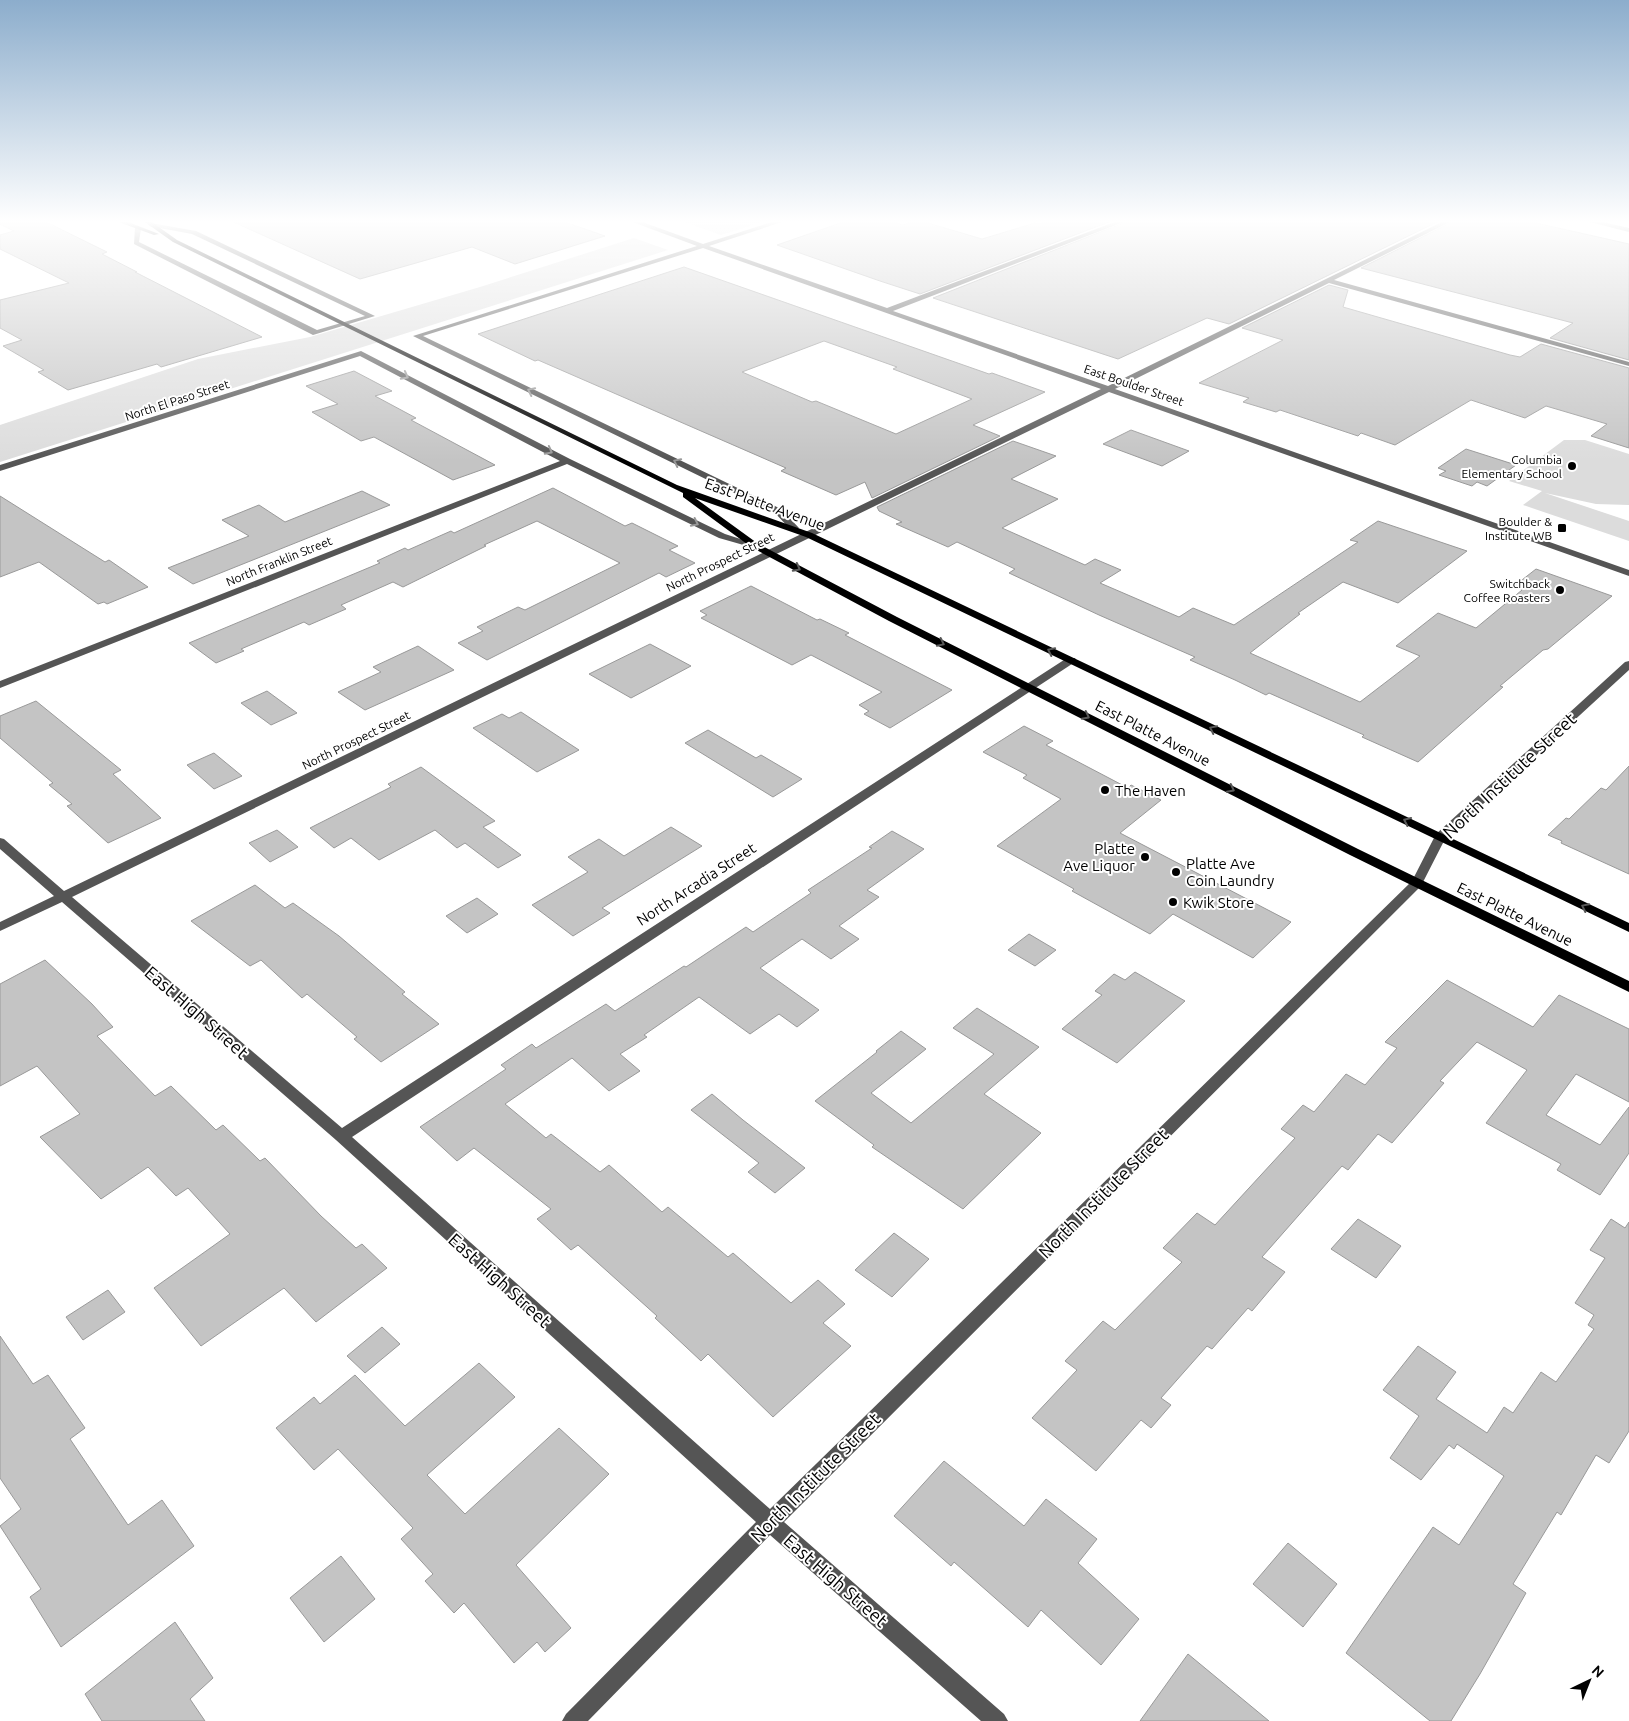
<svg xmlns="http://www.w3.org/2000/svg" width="1629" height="1721" font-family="Ubuntu,sans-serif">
<rect width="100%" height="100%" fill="#fff"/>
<g fill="#dcdcdc">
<path d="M685 220H769L721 235 681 221Z"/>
<path d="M634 238 668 250 0 462V425L198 359 310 337 480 287Z"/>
<path d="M1564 440H1585L1629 454V505L1596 504 1545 493 1629 521V541L1523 505 1542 491 1509 481Z"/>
</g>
<g fill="#c4c4c4" stroke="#999" fill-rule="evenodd">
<path d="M0 220H42L107 252 102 254 137 272H135L262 337 161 367 157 364 68 390 38 372 44 370 3 346 22 340 0 328V300L69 283 0 249V235L14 231 0 224Z"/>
<path d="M229 220H559L605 236 515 264 472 247 360 279Z"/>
<path d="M849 220H886L903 225 918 220 982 239 1035 223 1039 224 1049 220H1114L920 294 880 281 777 245Z"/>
<path d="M1131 220H1441L1229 324 1207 318 1118 359 933 298Z"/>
<path d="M1456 220H1523L1629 244V360L1550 338 1573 323 1361 268Z"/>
<path d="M684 267 989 374 992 373 1045 392 973 425 1000 436 872 498 865 482 836 495 781 471 786 468 538 360 535 361 478 334ZM824 341 897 367 893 369 972 399 896 434 816 401 812 402 742 372Z"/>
<path d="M1329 285 1348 290 1343 307 1510 355 1520 357 1541 344 1629 368V448L1591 436 1607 424 1546 406 1525 418 1471 400 1395 445 1361 433 1358 436 1280 410 1276 412 1243 402 1249 398 1199 383 1283 340 1242 328Z"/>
<path d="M354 371 392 391 375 396 416 418 411 420 495 465 453 480 374 437 361 441 312 412 338 404 306 386Z"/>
<path d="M1131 430 1189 451 1162 466 1103 444Z"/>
<path d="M1013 441 1056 456 1011 479 1058 499 1002 528 1085 565 1095 559 1121 570 1100 583 1179 617 1193 608 1234 625 1358 542 1350 540 1378 521 1467 551 1398 603 1343 582 1298 613 1300 614 1250 653 1360 702 1420 656 1396 646 1438 613 1476 628 1522 590 1513 587 1536 569 1612 596 1548 649 1543 650 1500 686 1503 687 1418 762 1362 737 1364 735 1269 693 1266 695 1235 680 1190 660 1195 657 1099 615 1009 573 1015 569 957 542 948 547 896 524 902 522 879 511 877 507Z"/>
<path d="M1466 449 1516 465 1487 486 1477 482 1472 486 1439 475 1446 471 1438 468Z"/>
<path d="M553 488 625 526 632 523 678 546 669 550 695 563 666 577 659 573 487 660 458 643 483 631 477 627 518 607 525 610 620 563 537 521 484 545 486 546 403 587 393 582 341 605 346 609 309 625 304 622 241 649 244 651 216 663 189 643 380 563 377 561 405 548 408 550 451 531 454 533Z"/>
<path d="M362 491 390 505 193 584 168 568 249 536 222 520 259 505 285 522Z"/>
<path d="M0 496 105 562 109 560 148 587 107 604 104 602 98 604 39 562 0 577Z"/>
<path d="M751 586 817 620 820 619 849 633 845 635 952 690 890 728 864 714 869 711 859 705 882 692 811 655 792 665 701 618 707 615 700 611Z"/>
<path d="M650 644 691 666 631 698 589 674Z"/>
<path d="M418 646 454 670 365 710 338 692 381 672 373 667Z"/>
<path d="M267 691 297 713 271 725 241 703Z"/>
<path d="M36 701 121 770 113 774 161 818 108 843 67 806 72 804 49 785 53 783 0 738V716Z"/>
<path d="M521 712 579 750 537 772 473 728 502 714 509 718Z"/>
<path d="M1024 726 1053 741 1046 745 1128 788 1131 785 1161 800 1120 833 1291 922 1253 958 1173 914 1150 934 1072 891 1074 889 997 846 1061 799 1023 778 1027 775 983 752Z"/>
<path d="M708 730 756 758 761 755 802 779 773 797 685 743Z"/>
<path d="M214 753 242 776 214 789 187 765Z"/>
<path d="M1629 766V874L1561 843 1562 841 1548 835 1566 818 1569 819 1601 788 1606 790Z"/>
<path d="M421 767 495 821 483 827 521 855 498 868 465 843 457 848 435 830 379 860 351 838 334 848 310 828 391 787 388 784Z"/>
<path d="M671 827 702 846 602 908 610 913 573 936 532 905 588 872 568 857 599 839 624 856Z"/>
<path d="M277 830 298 847 270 862 249 843Z"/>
<path d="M892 831 924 849 867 890 879 897 839 926 859 939 831 959 802 939 760 968 819 1010 797 1027 779 1014 750 1034 699 997 644 1035 647 1037 620 1054 640 1071 609 1091 572 1058 505 1104 546 1138 551 1134 600 1172 609 1165 662 1212 668 1207 728 1257 733 1253 791 1303 818 1280 845 1304 823 1323 851 1346 773 1417 708 1354 701 1361 655 1318 657 1316 578 1245 571 1250 537 1219 551 1209 474 1148 457 1161 420 1127 506 1069 501 1065 532 1044 536 1048 606 1004 615 1011 684 966 686 967 746 927 753 932 811 893 808 890 872 848 869 847Z"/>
<path d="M255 885 285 908 293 903 339 936 405 992 402 994 439 1024 381 1062 354 1039 357 1037 307 994 302 998 261 960 250 966 191 921Z"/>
<path d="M477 898 498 914 467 933 446 916Z"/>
<path d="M1029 934 1056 950 1035 966 1008 950Z"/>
<path d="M45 960 92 1004 113 1027 97 1036 155 1096 171 1086 216 1130 223 1125 260 1161 265 1158 321 1216 356 1248 362 1244 387 1268 316 1322 284 1288 201 1346 154 1288 230 1234 188 1188 176 1196 148 1167 101 1199 40 1137 80 1114 37 1066 0 1086V984Z"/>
<path d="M1135 972 1185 1001 1117 1063 1062 1029 1102 995 1095 991 1114 974 1125 980Z"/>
<path d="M1447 980 1533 1027 1559 995 1629 1029V1102L1576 1074 1546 1115 1600 1145 1629 1107V1153L1600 1195 1557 1170 1561 1164 1486 1123 1527 1070 1477 1042 1440 1081 1444 1083 1392 1143 1378 1134 1348 1170 1342 1166 1262 1257 1285 1272 1252 1311 1248 1308 1212 1349 1207 1346 1161 1398 1171 1405 1151 1428 1141 1420 1096 1471 1032 1418 1077 1370 1065 1361 1103 1321 1115 1330 1182 1262 1163 1248 1197 1213 1215 1225 1295 1138 1281 1129 1303 1105 1314 1112 1346 1074 1365 1085 1397 1048 1385 1042Z"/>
<path d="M977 1008 1039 1047 984 1094 1041 1133 963 1209 872 1147 874 1145 815 1101 877 1052 876 1051 901 1031 926 1049 871 1093 911 1123 994 1054 953 1028Z"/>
<path d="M712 1094 743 1120 805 1168 775 1193 748 1172 759 1163 691 1110Z"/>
<path d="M1358 1219 1401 1246 1376 1278 1331 1249Z"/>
<path d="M1611 1219 1625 1228 1629 1222V1431L1609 1463 1596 1455 1561 1515 1557 1512 1513 1584 1526 1593 1480 1674 1451 1721H1430L1346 1653 1433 1527 1459 1545 1504 1476 1457 1444 1454 1449 1449 1445 1421 1480 1390 1458 1419 1416 1383 1390 1418 1346 1456 1372 1436 1399 1487 1433 1504 1407 1513 1413 1541 1372 1556 1382 1594 1329 1588 1325 1594 1315 1575 1303 1605 1258 1590 1250Z"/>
<path d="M894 1233 929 1259 892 1297 855 1270Z"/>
<path d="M108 1290 125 1312 83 1340 66 1317Z"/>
<path d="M382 1327 400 1344 365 1373 347 1356Z"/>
<path d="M0 1336 33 1384 48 1375 85 1428 70 1439 128 1525 162 1500 194 1546 61 1647 30 1597 41 1589 0 1526 21 1509 0 1478Z"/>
<path d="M479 1363 515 1397 427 1475 465 1514 559 1428 609 1474 516 1565 571 1628 545 1652 537 1642 514 1663 464 1603 454 1613 425 1581 433 1574 401 1539 413 1528 338 1449 314 1470 276 1428 314 1397 320 1404 355 1375 405 1426Z"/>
<path d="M944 1461 1024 1526 1046 1499 1097 1539 1078 1563 1139 1619 1101 1665 1041 1610 1028 1627 954 1562 951 1566 894 1516Z"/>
<path d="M1288 1543 1337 1584 1303 1627 1253 1584Z"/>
<path d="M341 1556 375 1599 324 1642 290 1598Z"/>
<path d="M175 1622 213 1678 190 1699 205 1721H102L85 1694Z"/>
<path d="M1188 1654 1269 1721H1140Z"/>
</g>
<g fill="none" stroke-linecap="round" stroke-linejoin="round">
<g fill="#555" fill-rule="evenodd">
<path d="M627 220H637L703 244 778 220H788L709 246 887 308 1120 220H1129L893 311 1108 386 1446 220H1454L1334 280 1629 362V366L1329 283 1115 389 1629 570V576L1109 392 72 897 342 1128 1067 658H1075L1076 660 1075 662 352 1137 770 1509 1412 881 1436 834 1625 662 1629 661V670L1445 839 1421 886 784 1522 1004 1714 1008 1721H981L770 1535 588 1721H562L566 1714 756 1522 336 1140 62 902 0 931V922L54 896 0 849V838L4 839 64 891 1101 389 703 248 423 336 781 509 799 528 794 531 791 530 775 513 413 336 697 246Z"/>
<path d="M1582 220H1594L1629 228V232Z"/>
<path d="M151 223 196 231 375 316 313 335 134 244 135 228 138 226 141 228 139 242 317 330 365 316 192 234 149 226Z"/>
<path d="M361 351 570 459 725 534 759 545 754 548 719 538 567 464 0 688V681L560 461 360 356 0 471V465Z"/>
</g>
<g fill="#000" fill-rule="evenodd">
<path d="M113 220H123L159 234 154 235Z"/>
<path d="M142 220H149L177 240 677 485 812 533 1629 923V932L806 537 695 498 757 543 897 617 1358 849 1629 981V992L1350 855 889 621 751 547 683 497V493L173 242Z"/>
</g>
</g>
<defs><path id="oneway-chevron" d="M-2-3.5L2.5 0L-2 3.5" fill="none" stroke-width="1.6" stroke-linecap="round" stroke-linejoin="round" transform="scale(1.25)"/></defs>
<g stroke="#999">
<use href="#oneway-chevron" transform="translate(405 376) rotate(28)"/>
<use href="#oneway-chevron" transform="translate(531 391) rotate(-154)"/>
<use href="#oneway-chevron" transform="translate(549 451) rotate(28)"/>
<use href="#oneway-chevron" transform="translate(677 462) rotate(-154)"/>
<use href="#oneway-chevron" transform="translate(695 523) rotate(26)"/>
</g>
<g stroke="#595959">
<use href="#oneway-chevron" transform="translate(797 568) rotate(28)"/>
<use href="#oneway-chevron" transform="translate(941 643) rotate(26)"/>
<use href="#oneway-chevron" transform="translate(1051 651) rotate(-154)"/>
<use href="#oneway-chevron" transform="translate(1086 716) rotate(27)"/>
<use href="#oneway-chevron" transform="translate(1213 729) rotate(-154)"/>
<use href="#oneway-chevron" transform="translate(1231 789) rotate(27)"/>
<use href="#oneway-chevron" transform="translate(1407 821) rotate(-155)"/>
<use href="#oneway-chevron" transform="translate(1585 907) rotate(-154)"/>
</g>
<linearGradient id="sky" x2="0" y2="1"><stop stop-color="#8cadcc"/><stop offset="0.48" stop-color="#fff"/><stop offset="1" stop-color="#fff" stop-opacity="0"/></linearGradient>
<rect width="1629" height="461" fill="url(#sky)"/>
<g fill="#000" stroke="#fff" stroke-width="2">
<circle cx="1572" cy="466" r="5"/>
<rect x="1557" y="523" width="10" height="10" rx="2.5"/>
<circle cx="1560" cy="590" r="5"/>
<circle cx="1105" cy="790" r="5"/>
<circle cx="1145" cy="857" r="5"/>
<circle cx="1176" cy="872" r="5"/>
<circle cx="1173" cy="902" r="5"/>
</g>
<g text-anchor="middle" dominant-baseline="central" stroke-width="4" stroke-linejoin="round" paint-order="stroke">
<g font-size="12" fill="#000" stroke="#fff">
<text transform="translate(1134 385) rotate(19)">East Boulder Street</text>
<text transform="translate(177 400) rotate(-18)">North El Paso Street</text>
<text transform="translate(279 561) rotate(-22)">North Franklin Street</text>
<text transform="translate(720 562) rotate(-26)">North Prospect Street</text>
<text transform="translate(356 740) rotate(-26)">North Prospect Street</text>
</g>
<g font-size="12" fill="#000" stroke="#fff" text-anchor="end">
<text x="1562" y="459">Columbia<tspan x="1562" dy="14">Elementary School</tspan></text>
<text x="1552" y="521">Boulder &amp;<tspan x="1552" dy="14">Institute WB</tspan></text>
<text x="1550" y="583">Switchback<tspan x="1550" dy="14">Coffee Roasters</tspan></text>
</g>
<g font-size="15" fill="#000" stroke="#fff">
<text transform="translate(765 504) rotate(20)">East Platte Avenue</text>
<text transform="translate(1153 733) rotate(27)">East Platte Avenue</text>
<text transform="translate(696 884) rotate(-33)">North Arcadia Street</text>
<text transform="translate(1515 914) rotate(26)">East Platte Avenue</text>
</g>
<g font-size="15" fill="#000" stroke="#fff" text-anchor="start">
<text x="1115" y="790">The Haven</text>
<text x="1135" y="848" text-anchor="end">Platte<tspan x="1135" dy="17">Ave Liquor</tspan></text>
<text x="1186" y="863">Platte Ave<tspan x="1186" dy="17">Coin Laundry</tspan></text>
<text x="1183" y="902">Kwik Store</text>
</g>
<g font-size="18" fill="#000" stroke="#fff">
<text transform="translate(1509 775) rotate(-43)">North Institute Street</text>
<text transform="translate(197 1012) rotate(41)">East High Street</text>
<text transform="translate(1103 1193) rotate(-45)">North Institute Street</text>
<text transform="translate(500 1280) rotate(42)">East High Street</text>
<text transform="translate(815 1477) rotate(-45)">North Institute Street</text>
<text transform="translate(836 1580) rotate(41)">East High Street</text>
</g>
</g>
<g transform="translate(1589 1681) rotate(43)" stroke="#ffffff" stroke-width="4" paint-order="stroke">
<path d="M0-4L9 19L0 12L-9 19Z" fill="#000000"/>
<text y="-8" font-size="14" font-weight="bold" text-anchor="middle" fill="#000000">N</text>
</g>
</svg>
